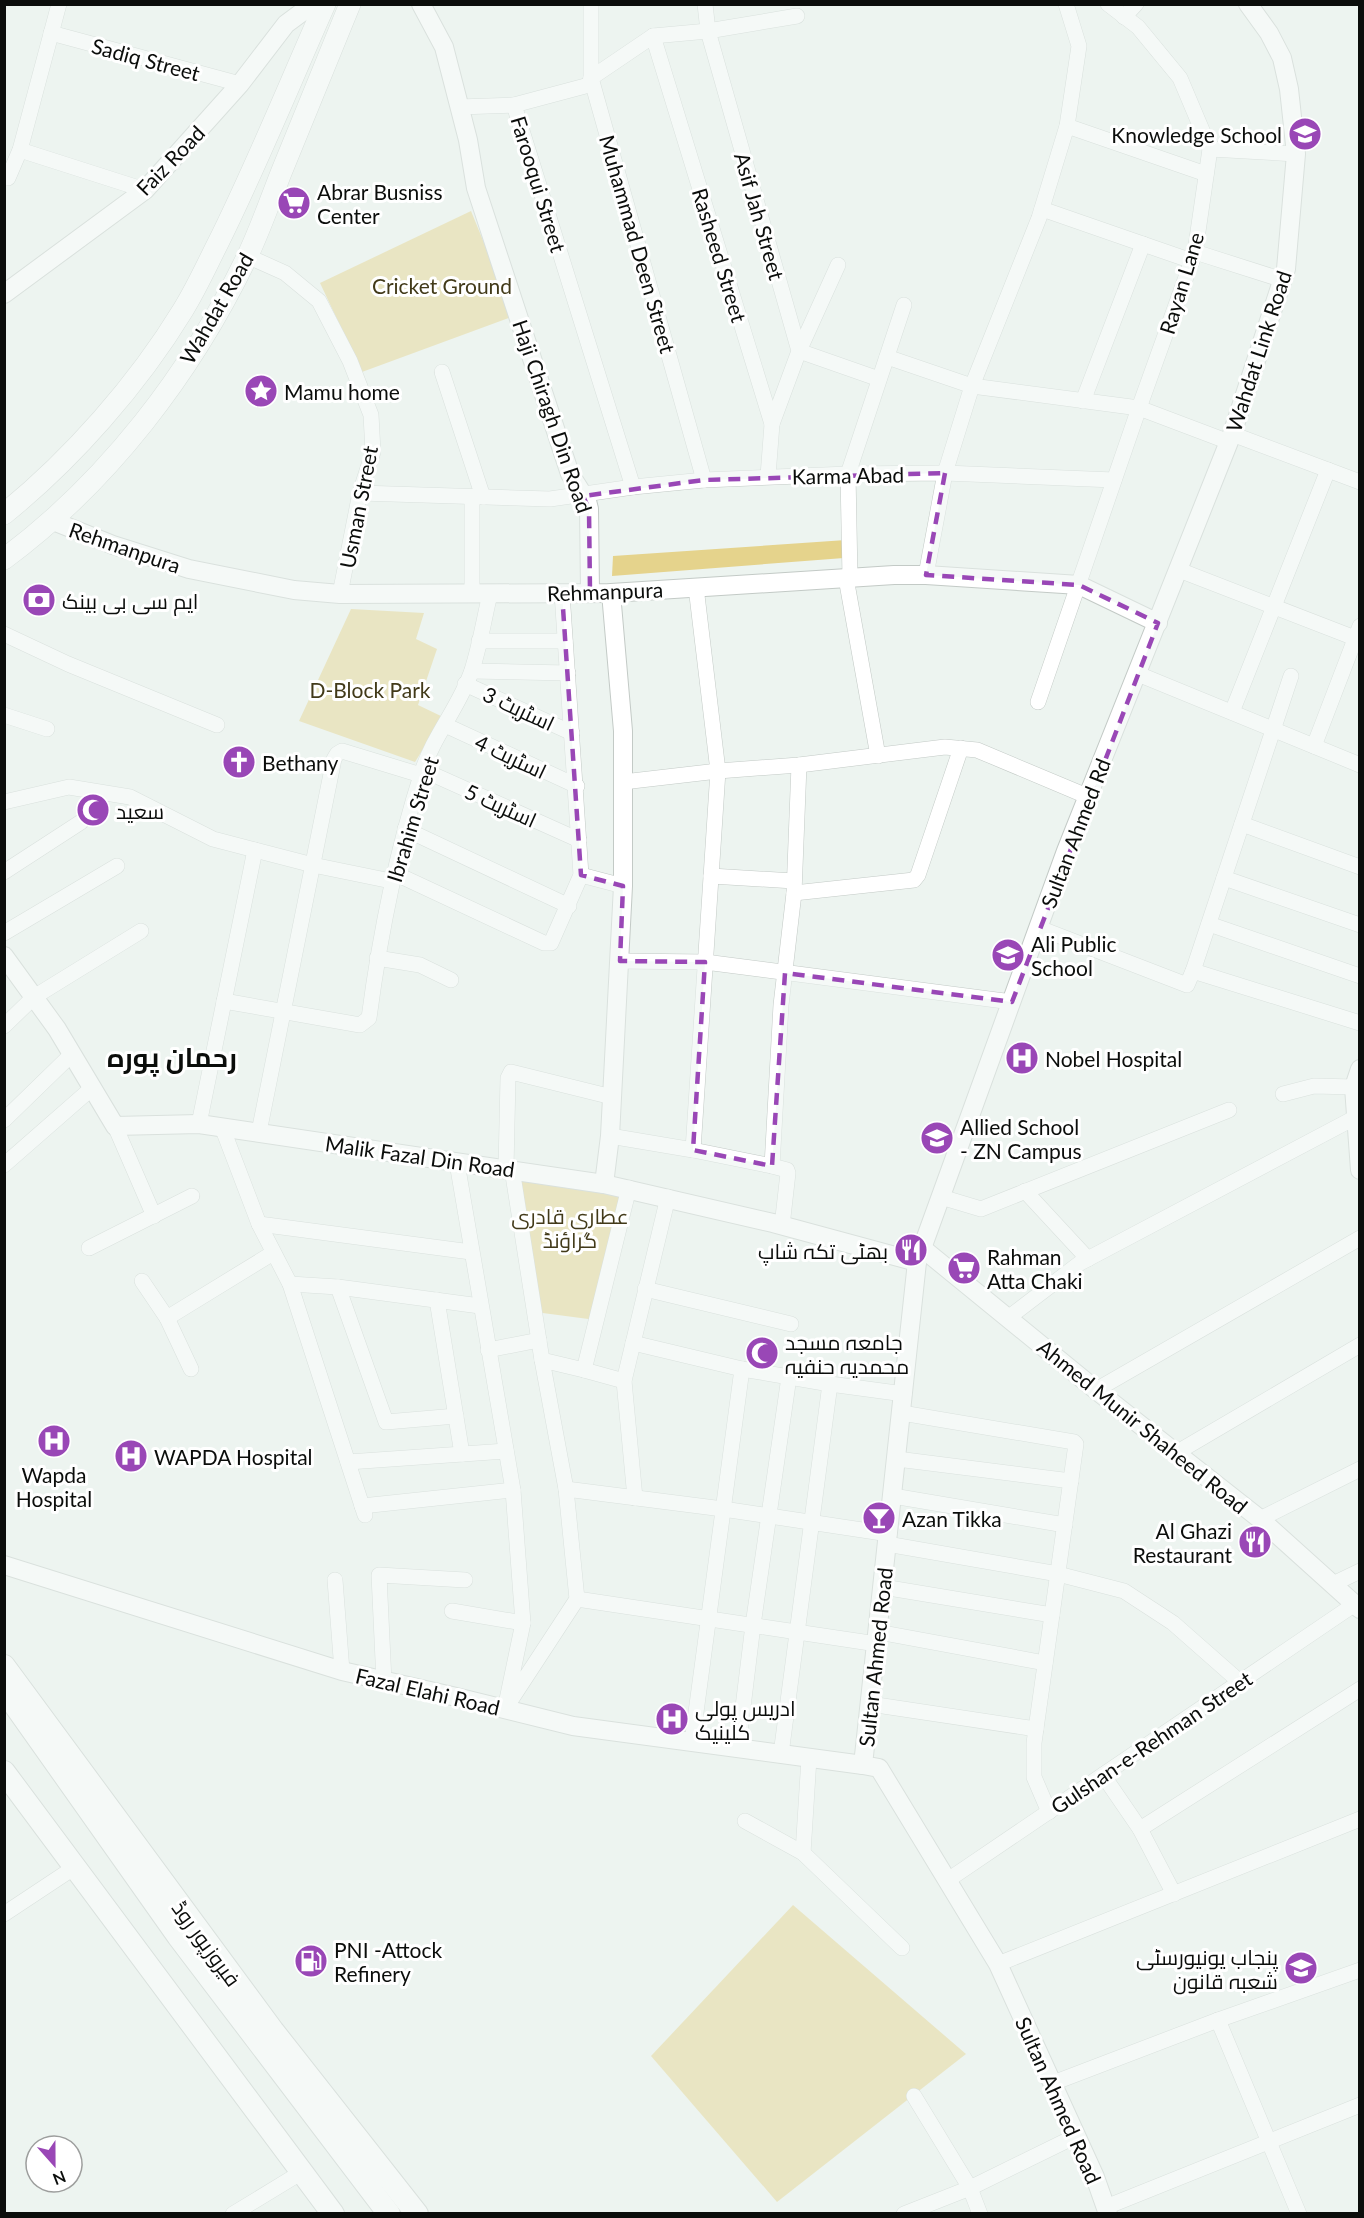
<svg xmlns="http://www.w3.org/2000/svg" width="1364" height="2218" font-family="Lato,Cairo,sans-serif">
<rect width="100%" height="100%" fill="#edf4f0"/>
<g fill="#e5d38c">
<path d="M471 211 514 316 362 372 320 283Z"/>
<path d="M846 540 844 558 612 576 613 556Z"/>
<path d="M351 609 424 613 416 639 437 649 418 705 443 717 415 762 299 721Z"/>
<path d="M512 1169 629 1188 596 1320 535 1312Z"/>
<path d="M793 1905 966 2054 777 2202 651 2056Z"/>
</g>
<g fill="none" stroke-linecap="round" stroke-linejoin="round">
<defs>
<g id="minor">
<path d="M591 4V78L704 480"/>
<path d="M705 4 708 31 799 351 772 424"/>
<path d="M1124 17 1136 4"/>
<path d="M51 33 240 84"/>
<path d="M653 36 772 424 768 476"/>
<path d="M459 107 514 105"/>
<path d="M1067 126 1206 174"/>
<path d="M1210 149 1296 154"/>
<path d="M20 150 145 190"/>
<path d="M8 178 20 150 59 4"/>
<path d="M1042 209 1192 261"/>
<path d="M1195 252 1283 280"/>
<path d="M247 256 285 273 319 301 350 361 371 415 373 452 360 493 340 594"/>
<path d="M838 265 799 351 879 379"/>
<path d="M887 357 972 386 1139 408 1229 442"/>
<path d="M442 372 483 497"/>
<path d="M1083 401 1143 244"/>
<path d="M1232 434 1360 482"/>
<path d="M633 487 514 105 589 85 591 78 653 36 708 31 797 16"/>
<path d="M360 493 550 499 633 487 704 480 848 474 945 473 1114 480"/>
<path d="M472 497V594"/>
<path d="M1179 570 1360 640"/>
<path d="M926 575 945 473 972 386 1039 218 1067 126 1079 46 1066 4"/>
<path d="M850 577 848 474 904 305"/>
<path d="M846 578 878 756"/>
<path d="M4 634 68 664 217 725"/>
<path d="M479 641H565"/>
<path d="M472 671 568 673"/>
<path d="M1138 674 1360 765"/>
<path d="M465 684 572 733"/>
<path d="M1038 702 1139 408 1195 252 1210 149 1180 78 1138 27 1108 4"/>
<path d="M1232 712 1328 470"/>
<path d="M4 715 47 729"/>
<path d="M445 725 577 786"/>
<path d="M1314 746 1360 626"/>
<path d="M423 770 579 840"/>
<path d="M623 782 718 771 799 765 945 747 977 750 1089 797"/>
<path d="M4 802 69 787 130 797 213 839 313 865 391 881"/>
<path d="M1242 824 1360 867"/>
<path d="M405 829 569 906"/>
<path d="M4 872 81 822"/>
<path d="M394 873 544 943H551L581 875 562 593"/>
<path d="M581 875 623 886"/>
<path d="M711 876 794 881"/>
<path d="M1224 878 1360 925"/>
<path d="M794 893 914 880 918 875 961 748"/>
<path d="M1209 924 1360 976"/>
<path d="M1039 928 1187 985 1193 971 1360 1023"/>
<path d="M4 933 117 866"/>
<path d="M377 958 420 965 451 980"/>
<path d="M620 961 705 962 1012 1002"/>
<path d="M1193 971 1291 676"/>
<path d="M224 1001 360 1025 369 1018C380 934 396 853 422 772 433 736 460 706 472 670 480 645 484 619 490 594"/>
<path d="M4 1026 34 997 141 931"/>
<path d="M1283 1094 1314 1086 1354 1087"/>
<path d="M4 1120 72 1054"/>
<path d="M199 1124 255 850"/>
<path d="M115 1126 154 1216"/>
<path d="M222 1127 259 1224 290 1284 365 1515"/>
<path d="M259 1132 334 759 337 754 342 751 421 775"/>
<path d="M610 1136 693 1150 772 1166 781 1005 794 893 799 765"/>
<path d="M693 1150 718 771 696 587"/>
<path d="M457 1163 513 1490 523 1623 505 1709 577 1599 566 1489 542 1360 584 1370 629 1188"/>
<path d="M4 1165 92 1088"/>
<path d="M772 1166 787 1170 788 1173 782 1226"/>
<path d="M506 1168 508 1078 511 1072 612 1097"/>
<path d="M512 1169 542 1360"/>
<path d="M1025 1191 1088 1259"/>
<path d="M941 1197 981 1209 1229 1110"/>
<path d="M259 1224 471 1252"/>
<path d="M89 1248 192 1196"/>
<path d="M142 1281 167 1318 191 1369"/>
<path d="M290 1284 338 1287 480 1306"/>
<path d="M338 1287 386 1422 456 1416"/>
<path d="M645 1289 791 1324"/>
<path d="M437 1300 462 1454"/>
<path d="M167 1318 273 1253"/>
<path d="M1008 1318 1080 1263 1360 1115"/>
<path d="M633 1343 742 1369 830 1384 904 1394"/>
<path d="M488 1350 539 1340"/>
<path d="M584 1370 624 1381"/>
<path d="M1096 1390 1360 1238"/>
<path d="M902 1413 1074 1442 1076 1444 1034 1743V1777L1049 1812"/>
<path d="M1176 1453 1360 1345"/>
<path d="M897 1459 1071 1481"/>
<path d="M348 1462 506 1451"/>
<path d="M566 1489 723 1509 889 1534"/>
<path d="M893 1496 1065 1525"/>
<path d="M635 1498 624 1381 668 1197"/>
<path d="M362 1506 513 1490"/>
<path d="M1260 1519 1360 1469"/>
<path d="M887 1544 1058 1574 1124 1591 1173 1623 1240 1682"/>
<path d="M335 1580 342 1671"/>
<path d="M1333 1584 1360 1571"/>
<path d="M883 1587 1052 1615"/>
<path d="M577 1599 877 1644"/>
<path d="M452 1611 523 1623"/>
<path d="M878 1632 1045 1663"/>
<path d="M384 1682 379 1575 465 1580"/>
<path d="M870 1704 1036 1729"/>
<path d="M692 1742 742 1369"/>
<path d="M738 1748 753 1625 789 1377"/>
<path d="M781 1754 830 1384"/>
<path d="M1103 1775 1140 1829 1174 1894"/>
<path d="M745 1821 803 1853 902 1948"/>
<path d="M1140 1829 1360 1689"/>
<path d="M803 1853 809 1758"/>
<path d="M948 1880 1355 1604"/>
<path d="M4 1914 75 1867"/>
<path d="M998 1964 1360 1819"/>
<path d="M1218 2020 1299 2214"/>
<path d="M1053 2083 1218 2020 1360 1970"/>
<path d="M914 2096 970 2188 980 2214"/>
<path d="M1106 2207 1360 2105"/>
<path d="M233 2214 302 2172"/>
<path d="M904 2214 970 2188 1076 2136"/>
</g>
<g id="tertiary">
<path d="M421 4 444 47 468 140 476 188 570 474 587 501 589 509 590 592"/>
<path d="M4 294 145 190 240 84 286 24 313 4"/>
<path d="M53 521 113 545 189 569 294 590 340 594 611 593 894 575H926L1079 585 1158 623"/>
<path d="M4 956 57 1029 115 1126 199 1124 604 1184 773 1223 917 1262"/>
<path d="M1360 1069 1354 1087 1360 1170"/>
<path d="M604 1184 610 1136 623 886V731L611 593"/>
<path d="M922 1248 1096 1390 1260 1519 1360 1609"/>
<path d="M4 1565 342 1671 452 1696 573 1726 863 1765"/>
<path d="M1108 2214 1095 2177 998 1964 879 1768 863 1765 917 1262 1066 851 1232 434 1286 269 1296 154 1289 89 1282 58 1269 33 1248 4"/>
</g>
<g id="secondary">
<path d="M4 514C72 459 138 384 183 310 196 289 206 267 217 245 256 167 289 85 325 4"/>
<path d="M4 559C108 482 191 373 247 257 260 230 270 201 281 173 304 117 327 61 350 4"/>
</g>
<g id="primary">
<path d="M4 1666 273 2031 417 2214"/>
<path d="M7 1694 178 1936 389 2214"/>
<path d="M4 1772 333 2214"/>
</g>
</defs>
<use href="#minor" stroke="#c3cac6" stroke-width="16"/>
<use href="#tertiary" stroke="#c3cac6" stroke-width="20"/>
<use href="#secondary" stroke="#c3cac6" stroke-width="22"/>
<use href="#primary" stroke="#c3cac6" stroke-width="24"/>
<use href="#minor" stroke="#fff" stroke-width="15"/>
<use href="#tertiary" stroke="#fff" stroke-width="18"/>
<use href="#secondary" stroke="#fff" stroke-width="21"/>
<use href="#primary" stroke="#fff" stroke-width="22"/>
</g>
<path d="M0 0H1364V2218H0ZM945 473 926 575 1079 585 1158 623 1012 1002 785 973 772 1166 693 1150 705 962 620 961 623 886 581 875 562 593 590 592 589 509 583 496 704 480Z" fill="#edf4f0" fill-opacity=".55" fill-rule="evenodd"/>
<path fill="none" stroke="#9947b6" stroke-width="4.5" stroke-dasharray="12 8" stroke-linejoin="round" d="M945 473 926 575 1079 585 1158 623 1012 1002 785 973 772 1166 693 1150 705 962 620 961 623 886 581 875 562 593 590 592 589 509 583 496 704 480Z"/>
<defs>
<symbol id="school-disc" viewBox="-11 -11 22 22"><circle r="9.5" fill="#9947b6" stroke="#fff"/><path d="M0-5L7-2L0 1L-7-2ZM-4 1L0 2.5L4 1V4Q0 6-4 4Z" fill="#fff"/></symbol>
<symbol id="supermarket-disc" viewBox="-11 -11 22 22"><circle r="9.5" fill="#9947b6" stroke="#fff"/><path d="M-6-5.5h2.5l.6 2H6L4.5 2H-2.5L-4.4-4H-6ZM-1.5 3.2a1.3 1.3 0 1 0 .1 0ZM3 3.2a1.3 1.3 0 1 0 .1 0Z" fill="#fff"/></symbol>
<symbol id="sight-disc" viewBox="-11 -11 22 22"><circle r="9.5" fill="#9947b6" stroke="#fff"/><path d="M0-6L1.8-2.2L6-1.7L2.9 1.2L3.7 5.4L0 3.3L-3.7 5.4L-2.9 1.2L-6-1.7L-1.8-2.2Z" fill="#fff"/></symbol>
<symbol id="bank-disc" viewBox="-11 -11 22 22"><circle r="9.5" fill="#9947b6" stroke="#fff"/><path d="M-6-4H6V4H-6ZM0-2.3a2.3 2.3 0 1 0 0 4.6a2.3 2.3 0 1 0 0-4.6Z" fill="#fff"/></symbol>
<symbol id="church-disc" viewBox="-11 -11 22 22"><circle r="9.5" fill="#9947b6" stroke="#fff"/><path d="M-1.2-6h2.4v3.5h3.3v2.4h-3.3V6h-2.4V-.1h-3.3v-2.4h3.3Z" fill="#fff"/></symbol>
<symbol id="mosque-disc" viewBox="-11 -11 22 22"><circle r="9.5" fill="#9947b6" stroke="#fff"/><path d="M3.5-4.9A6 6 0 1 0 3.5 4.9A5 5 0 1 1 3.5-4.9Z" fill="#fff"/></symbol>
<symbol id="hospital-disc" viewBox="-11 -11 22 22"><circle r="9.5" fill="#9947b6" stroke="#fff"/><path d="M-5-5h3v3.5h4V-5h3V5h-3V1.5h-4V5h-3Z" fill="#fff"/></symbol>
<symbol id="restaurant-disc" viewBox="-11 -11 22 22"><circle r="9.5" fill="#9947b6" stroke="#fff"/><path d="M-5-6h1v4h1v-4h1v4h1v-4h1v5L-1.5 .5V6h-2V.5L-5-1ZM5-6V6H3V1.5H1.5Q1.5-4 5-6Z" fill="#fff"/></symbol>
<symbol id="bar-disc" viewBox="-11 -11 22 22"><circle r="9.5" fill="#9947b6" stroke="#fff"/><path d="M-6-5H6L.8 .8V4.5H3.5V6h-7V4.5H-.8V.8Z" fill="#fff"/></symbol>
<symbol id="fuel-disc" viewBox="-11 -11 22 22"><circle r="9.5" fill="#9947b6" stroke="#fff"/><path d="M-5.5-6h7V0h2V4h1.3V-2.5L3-4.5l.8-.8L6-3V5H2.5V1h-1V6h-7ZM-4.2-4.7v3.2H.2V-4.7Z" fill="#fff"/></symbol>
<symbol id="university-disc" viewBox="-11 -11 22 22"><circle r="9.5" fill="#9947b6" stroke="#fff"/><path d="M0-5L7-2L0 1L-7-2ZM-4 1L0 2.5L4 1V4Q0 6-4 4Z" fill="#fff"/></symbol>
</defs>
<g fill-rule="evenodd">
<use href="#school-disc" x="1286" y="115" width="38" height="38"/>
<use href="#supermarket-disc" x="275" y="184" width="38" height="38"/>
<use href="#sight-disc" x="242" y="372" width="38" height="38"/>
<use href="#bank-disc" x="20" y="581" width="38" height="38"/>
<use href="#church-disc" x="220" y="743" width="38" height="38"/>
<use href="#mosque-disc" x="74" y="791" width="38" height="38"/>
<use href="#school-disc" x="989" y="936" width="38" height="38"/>
<use href="#hospital-disc" x="1003" y="1039" width="38" height="38"/>
<use href="#school-disc" x="918" y="1119" width="38" height="38"/>
<use href="#restaurant-disc" x="892" y="1231" width="38" height="38"/>
<use href="#supermarket-disc" x="945" y="1249" width="38" height="38"/>
<use href="#mosque-disc" x="743" y="1334" width="38" height="38"/>
<use href="#hospital-disc" x="35" y="1422" width="38" height="38"/>
<use href="#hospital-disc" x="112" y="1437" width="38" height="38"/>
<use href="#bar-disc" x="860" y="1499" width="38" height="38"/>
<use href="#restaurant-disc" x="1236" y="1523" width="38" height="38"/>
<use href="#hospital-disc" x="653" y="1700" width="38" height="38"/>
<use href="#fuel-disc" x="292" y="1942" width="38" height="38"/>
<use href="#university-disc" x="1282" y="1949" width="38" height="38"/>
</g>
<g text-anchor="middle" dominant-baseline="central" stroke-width="6" stroke-linejoin="round" paint-order="stroke">
<g font-size="21" fill="#0b0d0b" stroke="#fff">
<text transform="translate(146 59) rotate(15)">Sadiq Street</text>
<text transform="translate(170 160) rotate(-46)">Faiz Road</text>
<text transform="translate(539 184) rotate(73)">Farooqui Street</text>
<text transform="translate(760 216) rotate(74)">Asif Jah Street</text>
<text transform="translate(638 244) rotate(74)">Muhammad Deen Street</text>
<text transform="translate(720 255) rotate(73)">Rasheed Street</text>
<text transform="translate(1181 283) rotate(-73)">Rayan Lane</text>
<text transform="translate(216 308) rotate(-60)">Wahdat Road</text>
<text transform="translate(1258 351) rotate(-72)">Wahdat Link Road</text>
<text transform="translate(553 416) rotate(71)">Haji Chiragh Din Road</text>
<text transform="translate(848 475) rotate(-1)">Karma Abad</text>
<text transform="translate(358 507) rotate(-79)">Usman Street</text>
<text transform="translate(125 547) rotate(19)">Rehmanpura</text>
<text transform="translate(605 591) rotate(-2)">Rehmanpura</text>
<text transform="translate(519 708) rotate(25)">اسٹریٹ 3</text>
<text transform="translate(511 756) rotate(25)">اسٹریٹ 4</text>
<text transform="translate(501 805) rotate(24)">اسٹریٹ 5</text>
<text transform="translate(412 819) rotate(-73)">Ibrahim Street</text>
<text transform="translate(1075 833) rotate(-69)">Sultan Ahmed Rd</text>
<text transform="translate(420 1156) rotate(8)">Malik Fazal Din Road</text>
<text transform="translate(1143 1426) rotate(39)">Ahmed Munir Shaheed Road</text>
<text transform="translate(875 1657) rotate(-84)">Sultan Ahmed Road</text>
<text transform="translate(428 1691) rotate(13)">Fazal Elahi Road</text>
<text transform="translate(1151 1742) rotate(-34)">Gulshan-e-Rehman Street</text>
<text transform="translate(207 1943) rotate(54)">فیروزپور روڈ</text>
<text transform="translate(1059 2100) rotate(66)">Sultan Ahmed Road</text>
</g>
<g font-size="21" fill="#0b0d0b" stroke="#fff" text-anchor="start">
<text x="1282" y="134" text-anchor="end">Knowledge School</text>
<text x="317" y="191">Abrar Busniss<tspan x="317" dy="24">Center</tspan></text>
<text x="284" y="391">Mamu home</text>
<text x="62" y="600">ایم سی بی بینک</text>
<text x="262" y="762">Bethany</text>
<text x="116" y="810">سعید</text>
<text x="1031" y="943">Ali Public<tspan x="1031" dy="24">School</tspan></text>
<text x="1045" y="1058">Nobel Hospital</text>
<text x="960" y="1126">Allied School<tspan x="960" dy="24">- ZN Campus</tspan></text>
<text x="888" y="1250" text-anchor="end">بھٹی تکہ شاپ</text>
<text x="987" y="1256">Rahman<tspan x="987" dy="24">Atta Chaki</tspan></text>
<text x="785" y="1341">جامعہ مسجد<tspan x="785" dy="24">محمدیہ حنفیہ</tspan></text>
<text x="154" y="1456">WAPDA Hospital</text>
<text x="54" y="1474" text-anchor="middle">Wapda<tspan x="54" dy="24">Hospital</tspan></text>
<text x="902" y="1518">Azan Tikka</text>
<text x="1232" y="1530" text-anchor="end">Al Ghazi<tspan x="1232" dy="24">Restaurant</tspan></text>
<text x="695" y="1707">ادریس پولی<tspan x="695" dy="24">کلینیک</tspan></text>
<text x="334" y="1949">PNI -Attock<tspan x="334" dy="24">Refinery</tspan></text>
<text x="1278" y="1956" text-anchor="end">پنجاب یونیورسٹی<tspan x="1278" dy="24">شعبہ قانون</tspan></text>
</g>
<g font-size="21" fill="#423a19" stroke="#fff">
<text x="442" y="285">Cricket Ground</text>
<text x="370" y="689">D-Block Park</text>
<text x="570" y="1215">عطاری قادری<tspan x="570" dy="24">گراؤنڈ</tspan></text>
</g>
<g font-size="27" font-weight="bold" fill="#0b0d0b" stroke="#fff">
<text x="172" y="1056">رحمان پورہ</text>
</g>
</g>
<rect width="1364" height="2218" fill="none" stroke="#0b0d0b" stroke-width="12"/>
<g transform="translate(54 2164) rotate(159)"><circle r="28" fill="#ffffff" stroke="#9d9e9d" stroke-width="1.5"/>
<path d="M0-4.5L10 22L0 15L-10 22Z" fill="#9947b6"/>
<text y="-9" font-size="16" font-weight="bold" text-anchor="middle" fill="#0b0d0b">N</text>
</g>
</svg>
